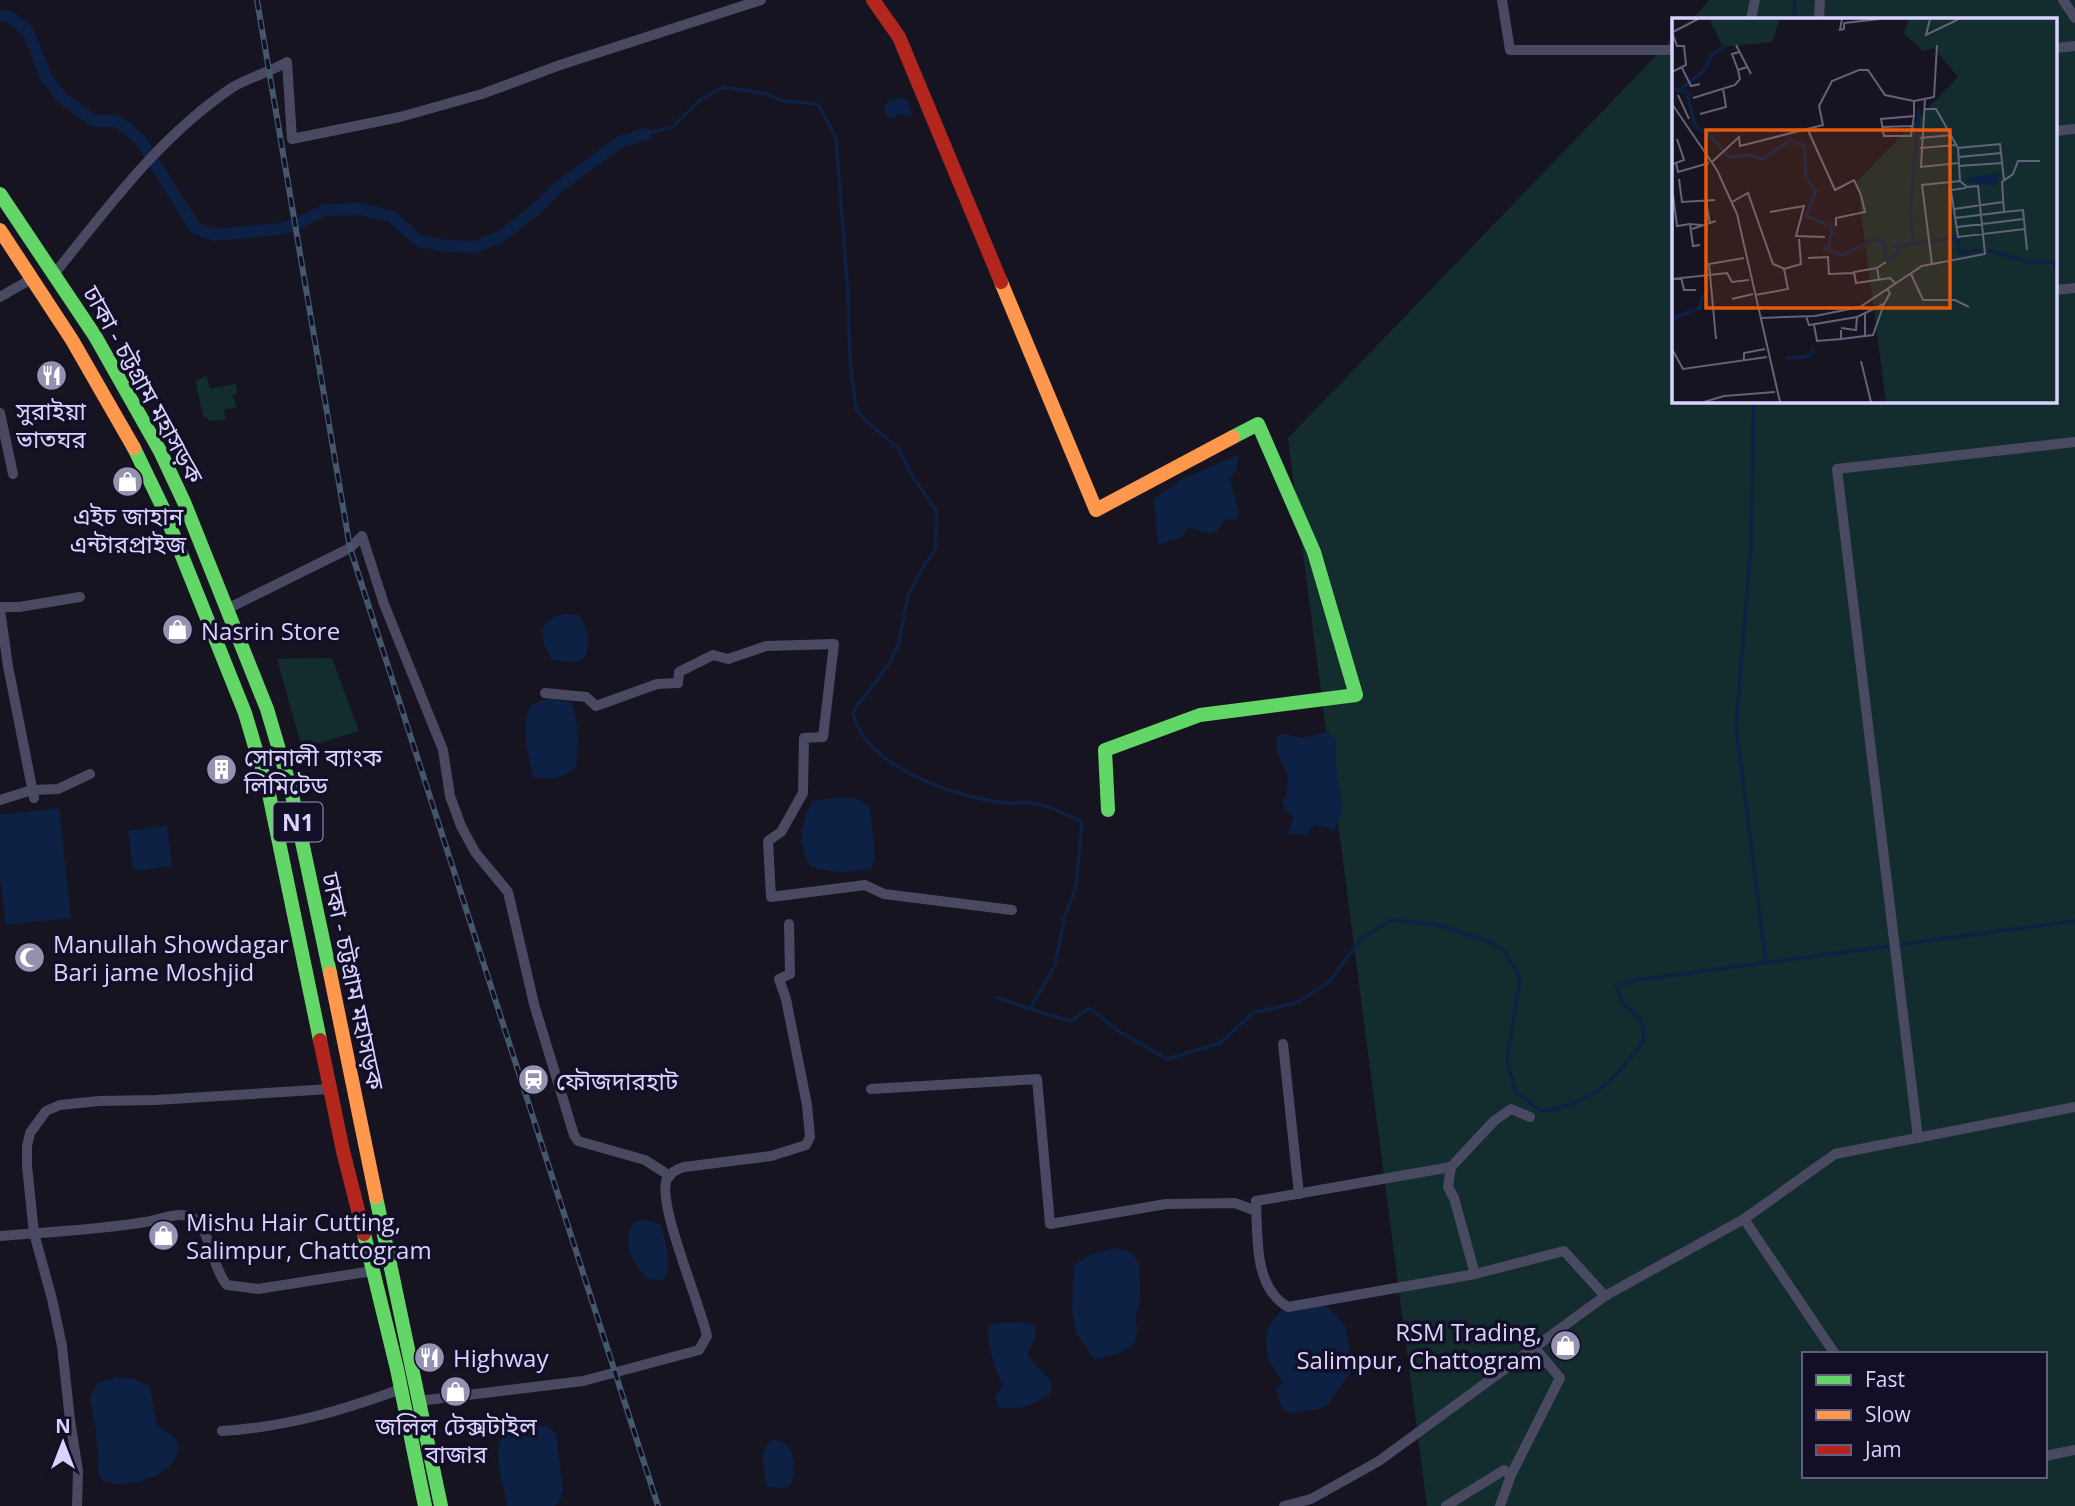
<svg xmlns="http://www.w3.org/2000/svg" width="2075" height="1506" font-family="'Open Sans','Noto Sans Bengali',sans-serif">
<rect width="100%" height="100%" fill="#161421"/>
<g fill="#132c2d" fill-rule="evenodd">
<path d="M1710 0H2075V1506H1427L1288 438 1674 37V401H2056V19H1692ZM1804 1354H2045V1476H1804Z"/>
<path d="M206 376 210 389 236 384 237 395H232L237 407 224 410 226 420 209 421 207 417 204 418 195 381Z"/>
<path d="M332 658 359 731 302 748 277 659Z"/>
</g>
<g fill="#0d2144">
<path d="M899 98 907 99 912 112 910 117 899 114 892 119 887 116 883 109 887 102Z"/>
<path d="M1237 455V468L1230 479 1239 514 1235 520 1224 519 1218 530 1210 534 1189 527 1182 537 1158 545 1154 498 1181 480Z"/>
<path d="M570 614 579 615C588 628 590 641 586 656L576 662 552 660C537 636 537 616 570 614Z"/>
<path d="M549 698 571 702C580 723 578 746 576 768 563 778 549 780 533 777 529 752 519 728 531 705Z"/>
<path d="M1328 732 1336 739C1336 749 1335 759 1336 768 1338 794 1350 802 1334 830L1314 824 1306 835 1287 834 1294 818 1285 809 1282 798H1286L1288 776 1276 750 1277 736 1283 734 1302 738Z"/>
<path d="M840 797 854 798 870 806 875 856 872 868C850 873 832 874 810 866 797 841 799 826 813 801Z"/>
<path d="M59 808 71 918 6 925 0 877V815Z"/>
<path d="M167 826 172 866 133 871 128 831Z"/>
<path d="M643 1220 652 1221 661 1225C664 1242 675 1264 663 1280L648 1279C634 1269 619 1236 635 1222Z"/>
<path d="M1114 1248 1132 1252 1139 1265 1140 1282V1301L1135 1317 1138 1330 1134 1344 1121 1352 1095 1360 1077 1335 1072 1310 1074 1265 1091 1255Z"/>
<path d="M1326 1305 1346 1327 1352 1371 1328 1404 1319 1409 1290 1413 1283 1409 1275 1389 1283 1383 1268 1359 1266 1343 1268 1327 1283 1308Z"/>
<path d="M1021 1322 1035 1325 1036 1338 1027 1355 1050 1380 1052 1392C1035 1404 1020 1411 999 1408L995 1396 1003 1386C994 1368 988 1347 988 1326L999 1323Z"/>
<path d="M116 1377 135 1379 150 1387 157 1425C163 1431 174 1433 177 1442 186 1475 124 1491 102 1481L99 1475 96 1432 90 1397 97 1384Z"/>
<path d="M523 1426H547L556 1433 563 1490 561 1499 555 1506H507C504 1484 489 1448 507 1430Z"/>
<path d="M772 1440C796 1441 795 1463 792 1482L786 1488 768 1487C763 1473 759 1449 772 1440Z"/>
</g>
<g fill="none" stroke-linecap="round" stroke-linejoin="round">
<g stroke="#0d2144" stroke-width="3.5">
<path d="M1794 19 1795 0"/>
<path d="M646 134 672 127 700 100 723 87 767 94 783 101 818 104 836 137 848 294 850 360 856 409 867 422 898 448 913 477 937 512 935 550 924 565 908 596 899 642 890 663 853 711C862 767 956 797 1005 803 1016 804 1027 801 1037 804 1053 807 1068 816 1082 822L1076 886 1065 916 1055 965 1030 1009"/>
<path d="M1754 401 1751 545 1736 727 1766 962"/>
<path d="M997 997 1030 1009 1071 1021 1089 1008 1118 1031 1167 1059 1220 1043 1253 1013 1298 1002 1330 981 1361 939 1391 920 1438 925 1487 941 1505 951 1520 979 1507 1060 1516 1092 1541 1111C1593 1105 1615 1080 1644 1040L1642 1021 1622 1002 1616 986 1636 980 2075 921"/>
</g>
<path stroke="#0d2144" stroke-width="12" d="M0 15 10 17 28 31 46 77 62 98 94 121H115L126 127 141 141 195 228 215 235 279 229 299 223 325 210 360 209 391 216 419 241 447 246 475 247 500 237 534 211 557 188 620 142 646 134"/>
<g stroke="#4a4962" stroke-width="10">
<path d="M1502 0 1510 50H1674"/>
<path d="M2063 0 2075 18"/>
<path d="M1751 19 1755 0"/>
<path d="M1819 19 1820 0"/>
<path d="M2056 48 2075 46"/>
<path d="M2056 131 2075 129"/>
<path d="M55 273C109 206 160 136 233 87 250 77 270 72 287 62L292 139 400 117 482 94 560 65 761 0"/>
<path d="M2056 290 2075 288"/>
<path d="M0 297 33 278"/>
<path d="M0 413 13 474"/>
<path d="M0 607H19L80 597"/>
<path d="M227 609 350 548 362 536 384 604 443 750 450 796 461 826 475 852 508 892 534 1004 574 1135 578 1141 645 1160 670 1176"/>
<path d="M0 610 8 666 34 798"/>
<path d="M545 693 586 697 596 706 657 684 678 683 679 672 713 655 728 659 766 646 834 644 823 737 804 738 803 793 781 832 768 841 771 897 865 885 884 894 1012 910"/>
<path d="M0 800 32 790 58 789 90 774"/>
<path d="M1283 1044 1299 1194"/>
<path d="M871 1089 1037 1079 1050 1224 1166 1204 1235 1203 1256 1211"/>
<path d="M1918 1138 1837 469 2075 442"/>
<path d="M1451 1167 1256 1201C1258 1236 1253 1287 1288 1307L1475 1274 1564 1251 1605 1296"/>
<path d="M1744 1219 1835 1354"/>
<path d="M0 1236C48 1232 97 1230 145 1222 159 1220 180 1210 193 1218 211 1230 212 1268 227 1285L258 1289 372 1271"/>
<path d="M1475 1274 1454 1198 1448 1187 1451 1167 1494 1121 1511 1109 1530 1117"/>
<path d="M418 1401 583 1381 699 1350 707 1336C701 1306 656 1202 667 1179 671 1172 677 1169 684 1167L771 1156 806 1145 810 1137 807 1105 786 999 779 979 790 974 789 924"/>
<path d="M222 1431C286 1427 341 1411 401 1389"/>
<path d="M2045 1456 2075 1450"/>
<path d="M77 1506 78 1471 70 1420 62 1346 52 1299 34 1233 27 1166V1146L30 1133 46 1111 60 1105 99 1101 156 1100 330 1089"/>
<path d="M1284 1506 1311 1499 1379 1461 1605 1296 1744 1219 1835 1154 2075 1107"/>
<path d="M1446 1506 1504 1470 1511 1475 1560 1378 1534 1347"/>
<path d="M1500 1506 1511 1475"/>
</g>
<g stroke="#63d668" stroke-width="14">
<path d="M0 194 95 336 160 451 184 502 267 709 291 790 330 973"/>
<path d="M134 448 162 506 245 713 269 794 320 1040"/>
<path d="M1108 810 1105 750 1200 715 1356 695 1314 552 1258 424 1233 437"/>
<path d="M376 1197 441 1506"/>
<path d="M364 1234 397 1369 425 1506"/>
</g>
<g stroke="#ff974d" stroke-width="14">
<path d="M0 230 72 340 134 448"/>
<path d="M1001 282 1096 510 1233 437"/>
<path d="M330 973 376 1197"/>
</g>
<g stroke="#b3261e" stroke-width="14">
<path d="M873 0 899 37 1001 282"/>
<path d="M320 1040 343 1151 364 1234"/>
</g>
<defs>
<path id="rail" d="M257 0 350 548 658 1506"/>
</defs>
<use href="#rail" stroke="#43596b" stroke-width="6"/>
<use href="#rail" stroke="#130f26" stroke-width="3.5" stroke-dasharray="10" stroke-linecap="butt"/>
</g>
<defs>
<symbol id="restaurant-disc" viewBox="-11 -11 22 22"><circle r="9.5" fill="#9591b1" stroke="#130f26"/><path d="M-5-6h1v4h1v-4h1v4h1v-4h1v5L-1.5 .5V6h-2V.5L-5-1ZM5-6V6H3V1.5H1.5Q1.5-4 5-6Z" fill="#fff"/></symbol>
<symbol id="shop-disc" viewBox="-11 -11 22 22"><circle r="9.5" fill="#9591b1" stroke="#130f26"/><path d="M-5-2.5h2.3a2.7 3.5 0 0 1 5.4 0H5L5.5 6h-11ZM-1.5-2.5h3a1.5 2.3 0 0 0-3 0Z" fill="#fff"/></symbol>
<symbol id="building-disc" viewBox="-11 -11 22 22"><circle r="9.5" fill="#9591b1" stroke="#130f26"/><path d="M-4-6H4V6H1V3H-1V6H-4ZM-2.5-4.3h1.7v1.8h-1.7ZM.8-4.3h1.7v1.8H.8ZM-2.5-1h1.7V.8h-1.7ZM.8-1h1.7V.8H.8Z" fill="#fff"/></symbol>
<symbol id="mosque-disc" viewBox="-11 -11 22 22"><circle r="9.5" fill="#9591b1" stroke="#130f26"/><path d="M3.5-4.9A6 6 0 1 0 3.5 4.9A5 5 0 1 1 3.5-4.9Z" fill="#fff"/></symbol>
<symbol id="station-disc" viewBox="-11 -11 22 22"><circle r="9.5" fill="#9591b1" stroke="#130f26"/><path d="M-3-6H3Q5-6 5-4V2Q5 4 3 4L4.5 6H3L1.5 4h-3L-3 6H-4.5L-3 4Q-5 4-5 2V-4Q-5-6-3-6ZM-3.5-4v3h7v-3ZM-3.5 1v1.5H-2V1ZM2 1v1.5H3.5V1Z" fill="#fff"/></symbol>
</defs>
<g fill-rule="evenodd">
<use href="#restaurant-disc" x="34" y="358" width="35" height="35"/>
<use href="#shop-disc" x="110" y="464" width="35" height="35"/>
<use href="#shop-disc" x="160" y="612" width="35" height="35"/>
<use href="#building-disc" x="204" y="752" width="35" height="35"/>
<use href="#mosque-disc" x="12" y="940" width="35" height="35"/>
<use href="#station-disc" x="516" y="1062" width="35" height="35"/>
<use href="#shop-disc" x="146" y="1218" width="35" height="35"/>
<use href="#shop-disc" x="1548" y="1328" width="35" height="35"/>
<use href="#restaurant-disc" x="412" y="1340" width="35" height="35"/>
<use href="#shop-disc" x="438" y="1374" width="35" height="35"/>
</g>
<g text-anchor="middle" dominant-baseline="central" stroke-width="7" stroke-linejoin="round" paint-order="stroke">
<rect fill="#130f26" stroke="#9e99be" stroke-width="2" x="273.5" y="802.5" width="49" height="39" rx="5"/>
<g font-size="23" font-weight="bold" fill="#d9d4ff">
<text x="298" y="822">N1</text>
</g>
<g font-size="24" fill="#d9d4ff" stroke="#130f26">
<text transform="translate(144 384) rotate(61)">ঢাকা - চট্টগ্রাম মহাসড়ক</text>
<text transform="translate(354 981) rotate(78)">ঢাকা - চট্টগ্রাম মহাসড়ক</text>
</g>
<g font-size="24" fill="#d9d4ff" stroke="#130f26" text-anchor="start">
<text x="51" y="410" text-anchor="middle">সুরাইয়া<tspan x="51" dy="28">ভাতঘর</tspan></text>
<text x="128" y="515" text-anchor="middle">এইচ জাহান<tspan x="128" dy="28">এন্টারপ্রাইজ</tspan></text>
<text x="201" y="630">Nasrin Store</text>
<text x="244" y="756">সোনালী ব্যাংক<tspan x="244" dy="28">লিমিটেড</tspan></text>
<text x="53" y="943">Manullah Showdagar<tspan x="53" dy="28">Bari jame Moshjid</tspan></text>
<text x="556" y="1080">ফৌজদারহাট</text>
<text x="186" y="1221">Mishu Hair Cutting,<tspan x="186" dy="28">Salimpur, Chattogram</tspan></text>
<text x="1542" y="1331" text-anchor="end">RSM Trading,<tspan x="1542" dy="28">Salimpur, Chattogram</tspan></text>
<text x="453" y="1357">Highway</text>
<text x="456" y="1425" text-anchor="middle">জলিল টেক্সটাইল<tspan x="456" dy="28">বাজার</tspan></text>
</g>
</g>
<g transform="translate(1672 18)">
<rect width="385" height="385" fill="#161421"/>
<path d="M37 1H108L100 24 51 29ZM237 1H385V384H214L185 164 286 59 262 30 251 33 232 16Z" fill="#132c2d"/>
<path d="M327 155 325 168 295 164 296 160Z" fill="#0d2144"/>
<path fill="none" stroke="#0d2144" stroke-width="3.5" d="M10 70 31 54 41 35 53 29M0 71 15 74 23 108 37 116 57 139 76 137 90 141 110 128M110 128 119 122 132 128 134 160 144 172 134 198 161 209 156 230M260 223 285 220 288 235 310 232M242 225 238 198 247 91M151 230 171 237 203 221 211 224 215 243 227 235 224 228 255 224M316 232 356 244H381L385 254M0 301 28 290 31 277M114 340 132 339 141 335V329"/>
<path fill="none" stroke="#64617a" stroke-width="2" d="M170 1 168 12 172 11V5M258 1 254 17 287 1M172 5 208 1M0 14 5 28H12L14 47 0 54M1 14 26 1M64 27 79 56M10 50 19 68 28 66M66 52 60 36 67 34M6 77 17 101M21 80 63 67 68 61 66 52 75 49M253 81 249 149 287 145M242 83 262 79 265 27M0 86 45 152 65 196 108 384M253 91H264L286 130M28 96 54 89 51 70M210 109 241 108M135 110 163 172 182 162 189 177 193 194 164 200V208M248 120 280 117M248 130 285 127M287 139 329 135M40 144 67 119 68 128 151 107 147 88 160 63 187 52H196L213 77 242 83V98L209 101 212 118H239L242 98M4 145 12 142 5 121M0 146 4 145 6 154 37 145M287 148 330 145M7 161 10 184 43 182M288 163 286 130 328 126 332 162M294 170 279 172 286 219 353 211M1 177 5 208 18 206M34 184 38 206M60 184 76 175 101 246 113 251M282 191 331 184M98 194 132 188 124 218 153 219M283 200 332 194M285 209 352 201M20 211 44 203M28 227 21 228 18 206 30 207M355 232 351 192 332 194 330 164 341 156 346 143H368M136 240 156 239 157 256 182 255M205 250 182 254 184 265 218 260 223 265M239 256 251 282H283L297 289M9 259 12 272H24M0 261 55 255 60 264 77 262M207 262 205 250 214 244M83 277 116 271 112 251 129 246 127 221M60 281 81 276M193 295V318L201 317 212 286M134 298 137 307 185 299 212 286 218 275 215 271M89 300 143 298 188 289 250 248 313 236 306 168 295 169 288 163 250 167 260 246M142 307 145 323 169 321V312M169 310 184 312 185 299M44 321 37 246 72 240M169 321 193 318M0 331 11 351 95 339M189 343 199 384M72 344V335L93 331M32 384 52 378 103 374"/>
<path fill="#e8590c" fill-opacity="0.15" stroke="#e8590c" stroke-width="3.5" d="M34 112H278V290H34Z"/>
<rect width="385" height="385" fill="none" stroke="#d9d4ff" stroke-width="3.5"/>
</g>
<rect x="1802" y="1352" width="245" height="126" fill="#130f26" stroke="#625e7d" stroke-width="2"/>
<rect x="1816" y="1375" width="35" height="10" fill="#63d668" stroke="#625e7d" stroke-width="2"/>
<text x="1865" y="1387" font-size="21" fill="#d9d4ff">Fast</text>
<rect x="1816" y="1410" width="35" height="10" fill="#ff974d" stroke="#625e7d" stroke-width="2"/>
<text x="1865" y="1422" font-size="21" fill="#d9d4ff">Slow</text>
<rect x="1816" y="1445" width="35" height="10" fill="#b3261e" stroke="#625e7d" stroke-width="2"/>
<text x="1865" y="1457" font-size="21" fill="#d9d4ff">Jam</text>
<g transform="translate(63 1443)" stroke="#130f26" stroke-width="5" paint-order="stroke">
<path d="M0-5L12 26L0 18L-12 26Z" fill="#d9d4ff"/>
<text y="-10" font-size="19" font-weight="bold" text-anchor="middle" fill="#d9d4ff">N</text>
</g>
</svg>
